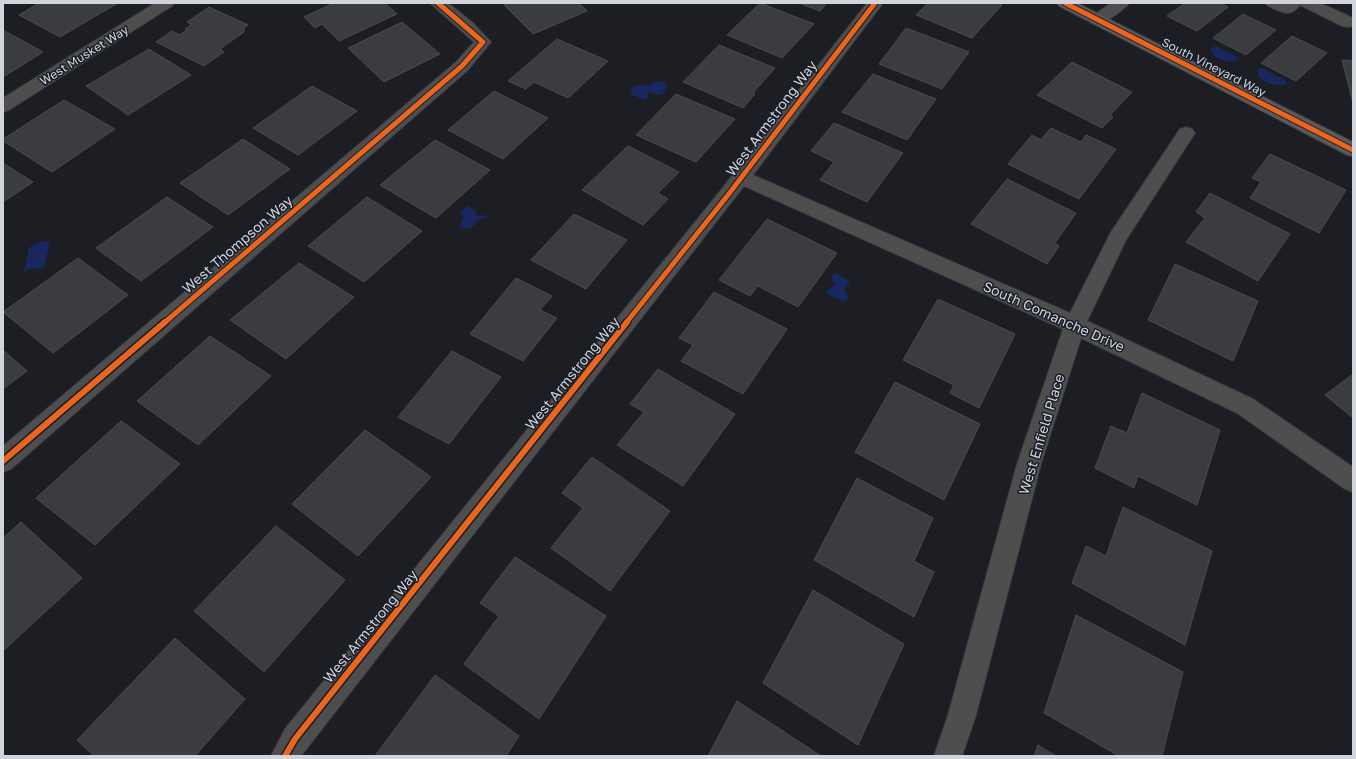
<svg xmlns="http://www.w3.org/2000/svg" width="1356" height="759" font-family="'Golos Text',sans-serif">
<rect width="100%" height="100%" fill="#1c1e24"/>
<g fill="#192760">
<path d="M1216 46C1221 47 1221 49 1225 51 1232 55 1232 52 1239 60 1231 64 1221 60 1214 56L1210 49Z"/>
<path d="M1259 68 1265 69 1275 76 1284 79 1287 83C1279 88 1263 83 1258 76L1259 73 1258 69Z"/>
<path d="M657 81 664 82 668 86 662 95H656L654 93 649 92 647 94 648 98 644 100 631 94V90C638 82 641 85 650 86L654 82Z"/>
<path d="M467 206 475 210 477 216 484 215 486 216 481 220 475 221 476 224 471 228 465 229 460 226 463 217 460 213Z"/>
<path d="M44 241 50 243 44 267 41 269 32 268 24 272 29 248 35 244Z"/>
<path d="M837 273 850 282 845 288V292L848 296 846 301C841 302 832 296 827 293V290L834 286 835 283 831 278 833 275Z"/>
</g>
<g fill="#3a3c40" stroke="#4a4b50">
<path d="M39 3H115L116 4 60 37 19 15Z"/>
<path d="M334 3H385L397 14 339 41 322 24 315 28 304 17Z"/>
<path d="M508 3H579L587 11 533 34 504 5Z"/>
<path d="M760 3 814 24 782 58 727 35Z"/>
<path d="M799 3H827L820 11Z"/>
<path d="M928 3H998L1002 5 972 38 916 15Z"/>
<path d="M1185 3H1220L1228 7 1197 31 1167 16Z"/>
<path d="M209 7 248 25 244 28V32L220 49 224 52 204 66 156 42 172 31 180 35 187 30 185 29 192 24 187 22Z"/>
<path d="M1243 14 1276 30 1246 55 1213 38Z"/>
<path d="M402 22 440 54 384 82 348 48Z"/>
<path d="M906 28 969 52 942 89 879 64Z"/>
<path d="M3 30 43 52 3 77Z"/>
<path d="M1292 36 1327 53 1296 81 1261 63Z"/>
<path d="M557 39 608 61 568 98 534 82 526 89 508 81Z"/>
<path d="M719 45 775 68 753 93 755 94 743 108 683 82Z"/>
<path d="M149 49 191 75 128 115 86 86Z"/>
<path d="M1342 60 1353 61V103Z"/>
<path d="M1072 62 1132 92 1110 115 1113 117 1102 128 1037 95Z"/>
<path d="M873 74 936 99 907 140 842 112Z"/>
<path d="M312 86 357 111 298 155 253 128Z"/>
<path d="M494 91 548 118 503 159 448 130Z"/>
<path d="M676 94 735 119 696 162 636 135Z"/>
<path d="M64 100 115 129 52 172 3 141V139Z"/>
<path d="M834 123 903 153 867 202 820 180 834 162 811 151Z"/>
<path d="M1051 128 1081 142 1086 135 1116 149 1079 199 1008 164 1032 135 1041 140Z"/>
<path d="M243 139 290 169 228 215 180 183Z"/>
<path d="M435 140 490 170 436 218 380 185Z"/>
<path d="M628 146 679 172 658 193 668 199 643 225 582 190Z"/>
<path d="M1270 154 1346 190 1319 233 1250 198 1261 182 1252 178Z"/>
<path d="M3 163 33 182 3 202Z"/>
<path d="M1007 179 1076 213 1055 243 1059 246 1047 264 971 224Z"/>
<path d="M1210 193 1290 234 1258 281 1186 242 1205 218 1196 212Z"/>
<path d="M167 197 213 227 141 281 96 248Z"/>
<path d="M367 197 422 231 364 282 308 246Z"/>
<path d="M574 214 627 240 586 289 531 260Z"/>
<path d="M767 219 837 253 798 307 758 286 750 296 719 280Z"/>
<path d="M78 258 128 295 53 353 3 312Z"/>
<path d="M299 263 354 297 286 359 230 320Z"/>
<path d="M1175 264 1258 301 1233 361 1148 320Z"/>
<path d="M516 278 552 296 540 310 557 318 523 361 470 334Z"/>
<path d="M714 292 787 329 743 394 681 361 693 345 679 338Z"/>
<path d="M938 299 1015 334 979 408 950 393 954 385 903 360Z"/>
<path d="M210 336 271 376 198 445 137 401Z"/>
<path d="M3 350 27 371 3 389Z"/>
<path d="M452 351 501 377 449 444 398 417Z"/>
<path d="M658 369 735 414 683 486 617 445 644 412 630 404Z"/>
<path d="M1353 374V418L1325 395Z"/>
<path d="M895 382 980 424 944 500 855 452Z"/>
<path d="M1142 393 1220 430 1197 505 1138 476 1134 488 1095 468 1111 426 1127 433Z"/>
<path d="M121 421 180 464 95 545 36 498Z"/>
<path d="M365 430 431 477 358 556 292 504Z"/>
<path d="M592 457 670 511 610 591 551 548 583 508 562 493Z"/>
<path d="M857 478 933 518 914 561 934 572 914 617 814 560Z"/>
<path d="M1123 507 1212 551 1185 645 1072 583 1086 546 1106 556Z"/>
<path d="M21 522 82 578 3 651V538Z"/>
<path d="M276 526 345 580 264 672 194 611Z"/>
<path d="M515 557 606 616 539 719 464 664 499 616 480 603Z"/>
<path d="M813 590 904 644 858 745 763 683Z"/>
<path d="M1076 615 1183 672 1162 756H1119L1044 713Z"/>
<path d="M175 638 245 699 195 756H94L77 740Z"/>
<path d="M435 675 519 736 506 756H375Z"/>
<path d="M737 701 821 756H708Z"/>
<path d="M1038 745 1056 756H1034Z"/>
</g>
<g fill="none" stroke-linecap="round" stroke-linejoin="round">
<defs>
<g id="street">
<path d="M155 3H174L172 6 9 110 3 112V98Z"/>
<path d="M430 3H448L473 23 491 42 468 70 11 469 3 472V446L456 62 474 42Z"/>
<path d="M867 3H883L753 175 1070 313 1111 232 1180 129 1186 127 1192 129 1195 133 1126 240 1087 321 1253 399 1353 467V492L1345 489 1237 413 1081 338 1041 464 976 715 962 756H934L948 715 1017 464 1063 329 744 186 301 756H271L285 729 721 190Z"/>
<path d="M1111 3H1129L1127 6C1116 14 1104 27 1091 23L1089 20 1091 17Z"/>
<path d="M1265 3H1320L1353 18V26L1348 27 1342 26 1300 5C1293 14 1287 15 1277 10 1272 8 1268 7 1265 3Z"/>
</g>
<path id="secondary" d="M1057 3H1077L1353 142V156L1347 155 1059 6Z"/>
</defs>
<use href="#street" stroke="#36383d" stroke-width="2"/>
<use href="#secondary" stroke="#36383d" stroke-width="2"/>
<use href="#street" fill="#4f4e4e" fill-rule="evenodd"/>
<use href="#secondary" fill="#5b5959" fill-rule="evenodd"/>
<defs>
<g id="cycleway-far1">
<path d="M1065 3 1353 150"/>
<path d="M164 323 462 66 483 42 438 3"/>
<path d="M626 323 728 195 875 3"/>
</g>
<g id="cycleway">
<path d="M3 461 165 322"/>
<path d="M285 756 295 739 627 322"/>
</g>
</defs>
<use href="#cycleway-far1" stroke="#191d27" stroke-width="7"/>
<use href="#cycleway" stroke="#191d27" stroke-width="9"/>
<use href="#cycleway-far1" stroke="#eb651d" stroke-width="5"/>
<use href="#cycleway" stroke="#eb651d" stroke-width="6"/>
</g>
<g text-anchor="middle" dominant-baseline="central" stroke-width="3" stroke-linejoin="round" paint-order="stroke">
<g font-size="12" fill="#d1d4da" stroke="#191d27">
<text transform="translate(84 55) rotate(-32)">West Musket Way</text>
<text transform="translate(1214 67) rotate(27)">South Vineyard Way</text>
</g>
<g font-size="14" fill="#d1d4da" stroke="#191d27">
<text transform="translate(771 118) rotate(-53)">West Armstrong Way</text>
<text transform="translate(237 244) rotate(-41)">West Thompson Way</text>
<text transform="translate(1054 316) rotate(24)">South Comanche Drive</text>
<text transform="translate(572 373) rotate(-51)">West Armstrong Way</text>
<text transform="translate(1041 434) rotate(-73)">West Enfield Place</text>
<text transform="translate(370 626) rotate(-51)">West Armstrong Way</text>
</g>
</g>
<rect width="1356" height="759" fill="none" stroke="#d1d4da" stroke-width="8"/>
</svg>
